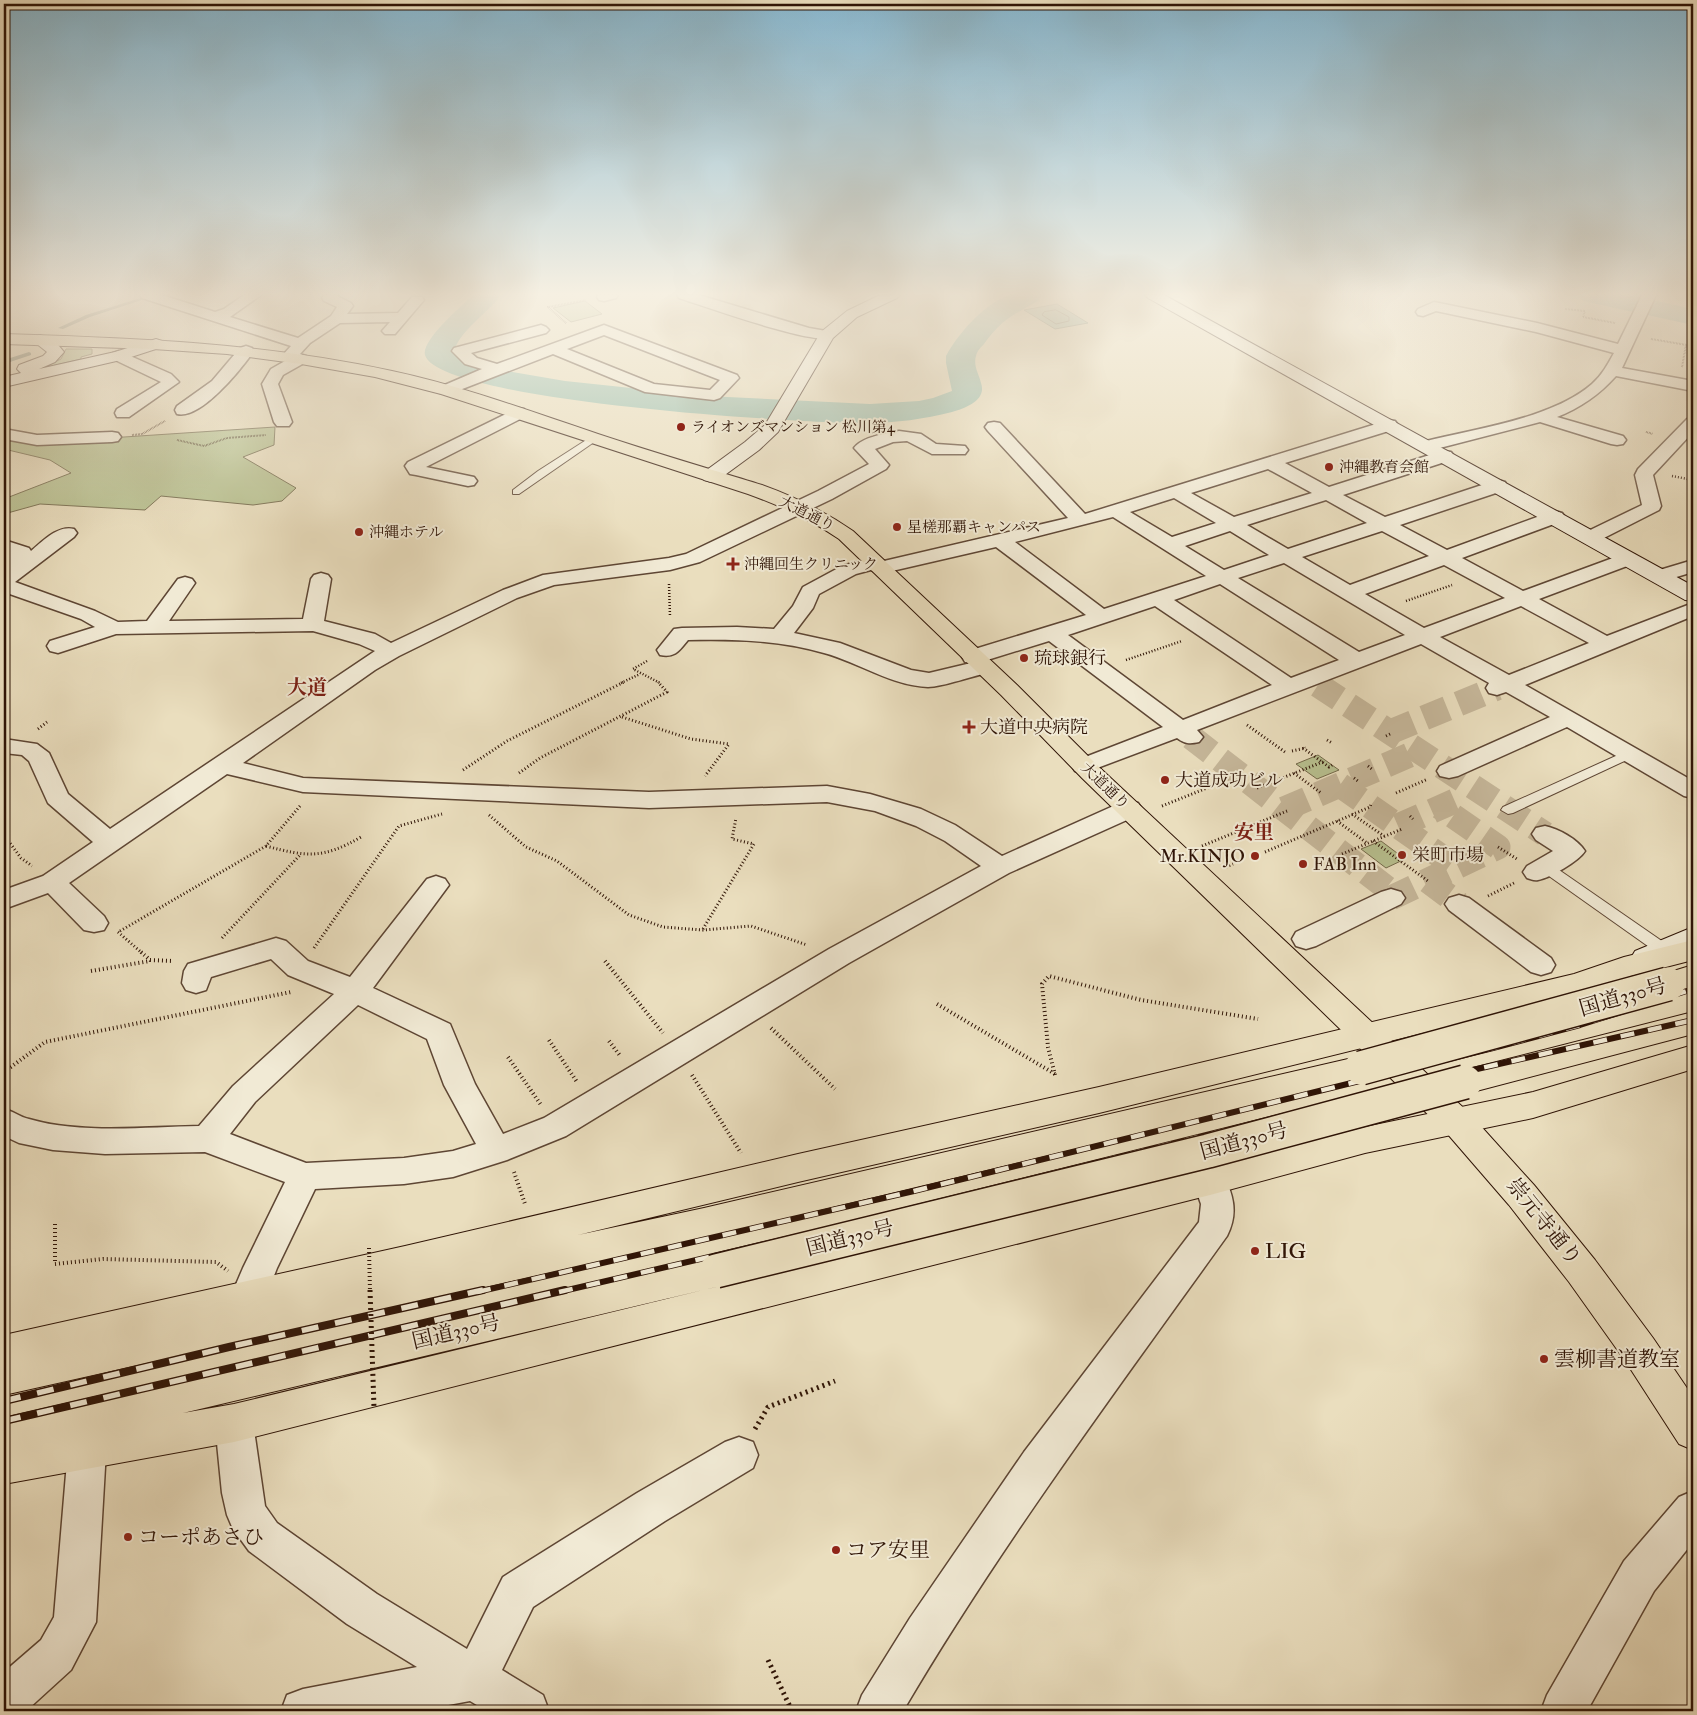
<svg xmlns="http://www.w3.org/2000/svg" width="1697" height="1715" font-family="'IM FELL Double Pica','Noto Serif JP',serif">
<rect width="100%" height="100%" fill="#eadebe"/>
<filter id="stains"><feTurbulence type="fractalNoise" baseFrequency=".004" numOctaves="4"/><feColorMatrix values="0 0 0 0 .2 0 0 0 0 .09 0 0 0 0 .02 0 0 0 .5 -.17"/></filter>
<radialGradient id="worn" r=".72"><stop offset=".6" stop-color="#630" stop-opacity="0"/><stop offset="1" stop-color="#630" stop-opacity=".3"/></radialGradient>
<g fill="#b8c190" stroke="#746a4b">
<path d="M585 301 602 314 571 322 553 308Z"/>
<path d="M66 349H92V354L81 357V359L43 368 61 359Z"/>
<path d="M275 427 274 445 243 457 296 488 282 501 253 505 161 496 145 510 40 504 4 514V499L71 473 50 460 4 449V437L6 436 109 438Z"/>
<path d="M1318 755 1339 770 1317 779 1296 764Z"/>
<path d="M1381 841 1405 859 1386 868 1361 849Z"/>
</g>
<path fill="#99bdab" stroke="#6f7969" d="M1057 304 1088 323 1055 329 1024 310Z"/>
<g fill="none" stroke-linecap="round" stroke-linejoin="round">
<path stroke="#646858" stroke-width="1" d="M1056 310 1069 317V321L1056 324 1042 315 1044 312Z"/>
<g fill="#6f7969" fill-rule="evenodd">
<path d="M150 295H157L90 317 63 329 58 328 86 315Z"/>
<path d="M29 352 31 353V355L4 364V360Z"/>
</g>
<g fill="#99bdab" fill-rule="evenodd">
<path d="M473 295H501C489 312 458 332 454 352L471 362 506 371 565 381 707 396 870 404 919 401 933 398 952 391 946 363V356C958 334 983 305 1007 296 1017 292 1032 295 1042 295L1038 301C1012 316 1003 318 984 344 981 347 977 351 976 356 973 366 979 374 981 383 987 400 966 408 952 412 924 419 896 423 867 423 812 424 439 402 425 355 421 340 463 305 473 295Z"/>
<path d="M1579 295H1629L1693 309V325L1583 301Z"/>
</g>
<g stroke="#c5b699" stroke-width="25" stroke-dasharray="25 12" stroke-linecap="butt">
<path d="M1318 685 1545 834"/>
<path d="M1390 732 1497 688"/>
<path d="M1191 737 1397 896"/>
<path d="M1340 785 1456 867"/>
<path d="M1284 809 1419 751"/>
<path d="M1398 826 1457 800"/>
<path d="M1428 881 1459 904"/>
<path d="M1391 898 1498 847 1440 807"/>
</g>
<defs>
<g id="lane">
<path d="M594 435 599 438 597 440 519 494H513V490L538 471Z"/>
<path d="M1629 750 1635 754 1633 757 1513 813 1508 814 1501 810 1503 807Z"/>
<path d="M1544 862 1549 863 1669 946 1671 950 1669 954H1659L1539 869 1537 866 1539 863Z"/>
</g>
<g id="street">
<path d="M140 295H162L215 312 224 309 244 295H261L230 317 298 338 331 316 337 307 324 301 322 298 324 295H338L337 296 351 303 353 306 347 314 398 313 412 297H422L424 300 395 334H385L382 331 390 322 340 323 310 343 300 354 306 356 308 359 306 362 283 375 278 384 292 422 289 426H277L274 422 262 384 271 369 285 361 281 357 291 346 142 298Z"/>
<path d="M598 295H618L616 298 604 301 599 300 597 297Z"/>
<path d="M677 295H699L809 328 832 332 835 335 832 338C810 344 707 307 679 298Z"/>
<path d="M1642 295H1656L1622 368 1693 381V391L1616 376C1599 395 1580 408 1557 417L1623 436 1626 440 1623 444 1617 445 1611 444 1540 422 1428 451 1422 450 1419 446 1422 442C1473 429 1552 419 1592 384 1602 375 1608 364 1614 353L1536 332 1436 311 1423 316 1418 315 1416 312 1418 309 1434 302 1537 323 1618 344Z"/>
<path d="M541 325 546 327 549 330 546 333 471 353 477 358 497 364 604 325 737 375 739 378 720 398 714 400 645 392 553 354 452 393H440L438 390 440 387 482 369 465 364 452 351 454 348ZM604 335 720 380 710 390 654 384 567 349Z"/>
<path d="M246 346 252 348 254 351C241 369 201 420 177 414L175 410 177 406 212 381 240 348Z"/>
<path d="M119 351 171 374 179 382 129 417H117L115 413 117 409 161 382 113 359 111 356 113 353Z"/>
<path d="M518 408 524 409 526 413 524 417 426 467 474 477 477 481 474 485 468 486 416 475 410 474 405 466 408 462Z"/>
<path d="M1693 418V432L1653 475 1661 506 1659 510 1598 541 1591 543 1584 541 1581 537 1584 533 1642 505 1635 475 1638 469 1687 419Z"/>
<path d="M1389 420 1395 421 1398 425 1395 429 1285 463 1329 487 1439 452 1445 451 1451 452 1454 456 1451 460 1343 495 1385 517 1491 482 1498 480 1505 482 1507 486 1505 490 1400 525 1447 550 1548 513 1555 511 1562 513 1565 517 1562 521 1462 558 1523 591 1621 555 1628 553 1635 555 1638 559 1635 563 1539 599 1607 636 1693 603V616L1525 685 1693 781V798L1684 796 1567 727 1458 776 1449 778 1440 776 1437 771 1440 766 1550 717 1506 692 1497 695 1489 693 1486 688 1489 683 1421 644 1197 730 1203 737 1199 742C1190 744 1185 744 1177 738L1084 773 1075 771 1072 766 1075 761 1163 727 1049 641 984 661 991 662 994 667 991 672C976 675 942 687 928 687 892 686 858 662 824 653 779 640 735 639 688 640 679 651 675 658 660 655L657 650 674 629 682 628 737 627 774 629 793 606 803 587 842 566 875 557 884 561 1068 518 988 431 985 427 988 423 994 422 1000 423 1085 514ZM1268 469 1312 493 1234 517 1191 493ZM1174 498 1216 523 1172 537 1130 512ZM1326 500 1367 523 1288 549 1247 525ZM1113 517 1206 576 1104 609 1015 542ZM1230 531 1269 555 1224 570 1185 546ZM1382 531 1429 556 1350 585 1302 557ZM996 547 1086 615 965 652 962 657 965 662 971 663 929 673 911 670 840 643 794 633 813 608 819 594 856 574 871 570 879 574ZM1284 563 1405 635 1359 652 1238 578ZM1444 565 1505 598 1424 628 1365 594ZM1220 584 1339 660 1291 678 1174 600ZM1155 606 1272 685 1183 720 1068 635ZM1521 606 1589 643 1509 675 1440 637Z"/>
<path d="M4 429 37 435 112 432 118 433 121 437 118 441 112 442 37 445 4 439Z"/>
<path d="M899 431 921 434 936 444 965 446 968 450 965 454H932L907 441 893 442 875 449 889 465 886 469 832 499 700 562 670 570 554 585 517 598 399 656 375 670 243 763 303 778 649 792 827 786 870 794 921 809 955 825 1002 856 1120 803 1129 801 1138 803 1142 809 1138 815 1009 873 849 963 566 1136 507 1160 453 1177 404 1184 315 1189 277 1268 262 1307 249 1311 236 1307 231 1296 243 1268 285 1182 205 1152 105 1154 53 1150 19 1143 4 1136V1109C13 1111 20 1117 29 1119 79 1134 146 1127 199 1126L233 1086 334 994 288 975 271 959 211 977 206 990 196 993 186 990 182 983 184 971 188 964 276 938 286 941 308 961 350 977 427 879 436 876 445 879 449 885 373 988 450 1024 475 1084 503 1134 544 1118 829 949 981 866 945 841 916 826 875 811 827 802 649 808 303 792 227 774 69 883 104 916 108 923 104 930 94 932 84 930 48 893 4 909V890L43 876 93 842 48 803 29 761 22 755 4 753V739L37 744 49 753 68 794 110 829 375 651 359 644 313 631 116 634 58 653 50 651 47 646 50 641 95 627 81 619 4 592V557L8 554 4 552V540L29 548 31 551C43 541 58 525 74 529L77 533 74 537 15 582 95 611 118 622 147 621 178 579 185 577 192 579 195 583 169 621 303 619 311 579 314 575 321 573 328 575 331 579 324 621 375 634 391 643 503 590 543 575 669 558 686 554 818 491 869 464 854 448C862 437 886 433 899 431ZM358 1005 427 1039 444 1085 476 1144 453 1151 404 1158 306 1163 230 1134 255 1102Z"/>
<path d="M1693 560V572L1660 582 1653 580 1650 576 1653 572Z"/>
<path d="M1545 826C1559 829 1577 839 1585 851 1579 861 1550 878 1538 880 1534 881 1531 879 1527 878L1523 872 1527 866 1553 851 1536 840 1532 834 1536 828Z"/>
<path d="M1391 889 1401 892 1405 898 1401 904 1316 946 1306 949 1296 946 1292 939 1296 932 1381 892Z"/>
<path d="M1459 895 1469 898 1551 958 1555 965 1551 972 1541 975 1531 972 1449 910 1445 904 1449 898Z"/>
<path d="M1210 1168 1222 1172C1233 1194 1239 1212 1227 1236 1115 1392 1000 1546 903 1711H856L862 1695 910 1618 1024 1452 1199 1222 1201 1204 1193 1181 1198 1172Z"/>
<path d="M234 1405 248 1410 253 1423 265 1506 277 1523 377 1594 467 1649 503 1577 637 1493 725 1442 739 1437 753 1442 758 1455 753 1468 665 1521 533 1607 502 1670 543 1695 549 1711H487L470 1701 416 1711H281L287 1695 303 1689 417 1667 347 1624 249 1551 233 1529 227 1515 222 1493 215 1423 220 1410Z"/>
<path d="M87 1432 101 1437 106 1450 96 1622 71 1670 26 1711H4V1672L41 1640 54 1617 68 1450 73 1437Z"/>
<path d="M1693 1491V1542L1654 1591 1587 1711H1541L1547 1695 1624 1561 1679 1497Z"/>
</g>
<g id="secondary">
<path d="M880 295H900L897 298 857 317 833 338 778 432 759 450 718 480 711 482 704 480 701 476 704 472 745 442 765 425 821 332 847 311Z"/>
<path d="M1145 295H1164L1693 586V601L1685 600 1148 298Z"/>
<path d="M40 335 54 340 64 352 55 362 39 369 115 352 156 339 162 341 164 344 162 347 125 359 4 387V377L21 373 17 369 19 365 43 356 47 352 32 340 34 337Z"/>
<path d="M1693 927V949L1657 965 1646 968 1635 965 1631 958 1635 951Z"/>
</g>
<path id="primary" d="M4 334C135 338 264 343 392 371 462 386 530 411 598 434 652 452 707 468 762 485 795 497 824 511 853 531L1017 685 1100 768 1469 1113 1534 1185 1595 1260 1653 1338 1693 1397V1450L1679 1444 1626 1362 1569 1282 1509 1205 1445 1131 1082 778 1001 695 839 539C810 519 781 506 748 494L441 394 375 377 301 364 227 354 153 349 4 344Z"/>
<g id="highway">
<path d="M1693 940V960L1631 976 1580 994 1099 1113 798 1182 578 1235 704 1208 1361 1056 1372 1059 1377 1068 1372 1077 1361 1080 704 1238 4 1395V1335L405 1246 798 1154 1099 1087 1574 974 1624 957Z"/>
<path d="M1693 965V987L1668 995 1657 992 1653 984 1657 976Z"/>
<path d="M1693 1012V1034L1465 1094 1454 1091 1449 1082 1454 1073 1465 1070Z"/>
<path d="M1693 1045V1069L1533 1118 1365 1153 1210 1195 234 1442 4 1484V1418L716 1255 729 1260 734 1271 729 1282 716 1287 183 1413 234 1404 1210 1167 1365 1127 1533 1092Z"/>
</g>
</defs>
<use href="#lane" stroke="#5e4634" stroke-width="2"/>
<use href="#street" stroke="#5e4634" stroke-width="3"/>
<use href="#secondary" stroke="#2f1406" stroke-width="2"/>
<use href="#primary" stroke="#2f1406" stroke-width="2"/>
<use href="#highway" stroke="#2f1406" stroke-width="2"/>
<g stroke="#2f1406" stroke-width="2" stroke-dasharray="0.5 1" stroke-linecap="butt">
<path d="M1565 309 1585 311 1583 317 1615 323"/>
<path d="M566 323 548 307 586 300"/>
<path d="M1651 339 1693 346"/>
<path d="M1682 367 1686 345"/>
<path d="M1646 432 1653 434"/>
<path d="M132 435 142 434 165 421"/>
<path d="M177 440 204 446 227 438 266 435"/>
</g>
<g stroke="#2f1406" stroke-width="2.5" stroke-dasharray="1 2" stroke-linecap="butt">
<path d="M1672 476 1693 480"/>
<path d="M669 584 670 617"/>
<path d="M1406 601 1452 585"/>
<path d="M1126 660 1182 641"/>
<path d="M647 661 633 669 660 683"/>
<path d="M621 683 640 674"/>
</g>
<g stroke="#2f1406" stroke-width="3" stroke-dasharray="1 2.5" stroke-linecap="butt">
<path d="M622 717 691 739 729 744 705 776"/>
<path d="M1247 725 1285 752"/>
<path d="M38 729 47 722"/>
<path d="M1386 736 1392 733"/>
<path d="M1327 740 1332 743"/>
<path d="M1303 748 1329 767 1332 765"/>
<path d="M1292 751 1306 748"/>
<path d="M1368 766 1373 770"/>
<path d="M463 770 507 741 624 682"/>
<path d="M519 773 540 758 667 692 658 682"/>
<path d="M1294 773 1321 793"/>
<path d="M1354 778 1358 781"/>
<path d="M1257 788 1325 761"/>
<path d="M1396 793 1428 779"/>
<path d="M1162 806 1212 786"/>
<path d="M1352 814 1384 836"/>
<path d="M489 815 526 847 557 861 629 915 663 927 703 930 751 926 807 945"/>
<path d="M1410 816 1413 819"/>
<path d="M1337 821 1367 843"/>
<path d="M4 835 21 858 32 866"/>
<path d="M1373 841 1428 881"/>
<path d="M266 846C307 857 323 859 361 837"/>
<path d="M1202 846 1287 811"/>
<path d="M1498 847 1517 859"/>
<path d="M1265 852 1370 807 1371 804"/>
<path d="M1342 854 1402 829"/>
<path d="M1226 867 1233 864"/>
<path d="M1488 896 1514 883"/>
<path d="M703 929 754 844 732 839 736 818"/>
<path d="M120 931 266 846 300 806"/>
<path d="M118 932 142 953"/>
<path d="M222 938 300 855"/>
<path d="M314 948 399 826 442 814"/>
</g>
<g stroke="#2f1406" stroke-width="4" stroke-dasharray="1 3" stroke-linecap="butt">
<path d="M141 952 150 960 173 961"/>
<path d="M605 961 663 1033"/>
<path d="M91 971 150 961"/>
<path d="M937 1004 1055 1074"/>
<path d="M771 1028 835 1089"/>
<path d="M549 1040 577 1082"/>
<path d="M609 1041 621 1057"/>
<path d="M508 1057 541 1105"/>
<path d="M4 1072 45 1042 291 992"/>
<path d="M692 1075 741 1153"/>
<path d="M1055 1075 1048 1047 1042 984 1049 976 1141 1000 1258 1019"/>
<path d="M514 1172 525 1204"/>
<path d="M55 1224V1264L103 1259 216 1262 228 1271"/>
</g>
<g stroke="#2f1406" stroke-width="5" stroke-dasharray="2 4" stroke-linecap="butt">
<path d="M755 1429 768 1407 835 1381"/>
<path d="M768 1660 792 1711"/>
</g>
<use href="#lane" fill="#f1ead5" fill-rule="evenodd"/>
<use href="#street" fill="#f1ead5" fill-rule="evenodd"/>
<use href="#secondary" fill="#f1ead5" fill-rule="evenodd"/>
<use href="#primary" fill="#eadebe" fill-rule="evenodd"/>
<use href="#highway" fill="#eadebe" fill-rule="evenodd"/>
<defs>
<g id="rail-far1">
<path d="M477 1292 914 1191 1493 1048 1580 1025 1693 989"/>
<path d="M559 1292 829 1229 1411 1084 1693 1020"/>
</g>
<g id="rail">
<path d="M4 1401 229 1347 483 1290"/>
<path d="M4 1421 565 1290"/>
</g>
</defs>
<use href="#rail-far1" stroke="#2f1406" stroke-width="6"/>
<use href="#rail" stroke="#2f1406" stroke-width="8"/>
<use href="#rail-far1" stroke="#f1ead5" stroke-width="4.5" stroke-dasharray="14" stroke-linecap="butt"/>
<use href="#rail" stroke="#f1ead5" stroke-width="5.5" stroke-dasharray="17" stroke-linecap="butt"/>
<defs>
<g id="highway-bridge">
<path d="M1361 1068 1668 984"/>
<path d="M716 1271 1208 1151 1465 1082"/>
</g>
</defs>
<use href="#highway-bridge" stroke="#2f1406" stroke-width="36" stroke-linecap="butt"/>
<path stroke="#2f1406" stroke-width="4" stroke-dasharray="1 3" stroke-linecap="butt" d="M369 1248 370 1292"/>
<path stroke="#2f1406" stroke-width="5" stroke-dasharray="2 4" stroke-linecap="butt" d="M370 1290 374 1408"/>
<use href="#highway-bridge" stroke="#eadebe" stroke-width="33"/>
</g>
<linearGradient id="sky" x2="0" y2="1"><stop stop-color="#88b8d0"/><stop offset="0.55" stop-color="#f6f0e2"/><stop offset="1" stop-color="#f6f0e2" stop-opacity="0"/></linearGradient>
<rect width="1697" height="535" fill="url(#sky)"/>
<g fill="#8f2418" stroke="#f1ead5" stroke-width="2">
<circle cx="681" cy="427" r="5"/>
<circle cx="1329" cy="467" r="5"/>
<circle cx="897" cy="527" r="5"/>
<circle cx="359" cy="532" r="5"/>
<path d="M730.5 556.5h5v5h5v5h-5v5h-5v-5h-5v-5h5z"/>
<circle cx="1024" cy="658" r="5"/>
<path d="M966.5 719.5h5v5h5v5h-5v5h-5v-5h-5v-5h5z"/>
<circle cx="1165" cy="780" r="5"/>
<circle cx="1402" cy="855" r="5"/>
<circle cx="1255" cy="856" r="5"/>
<circle cx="1303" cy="864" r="5"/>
<circle cx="1255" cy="1251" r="5"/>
<circle cx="1544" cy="1359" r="5"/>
<circle cx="128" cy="1537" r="5"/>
<circle cx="836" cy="1550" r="5"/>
</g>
<g text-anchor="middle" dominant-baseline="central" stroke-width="4" stroke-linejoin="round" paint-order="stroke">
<g font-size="15" fill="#2f1406" stroke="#f1ead5" text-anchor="start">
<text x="691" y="427">ライオンズマンション 松川第4</text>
<text x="1339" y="467">沖縄教育会館</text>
<text x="907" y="527">星槎那覇キャンパス</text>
<text x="369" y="532">沖縄ホテル</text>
<text x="744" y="564">沖縄回生クリニック</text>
</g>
<g font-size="15" fill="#2f1406" stroke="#f1ead5">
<text transform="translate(807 514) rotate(27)">大道通り</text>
<text transform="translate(1105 786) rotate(44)">大道通り</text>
</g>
<g font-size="18" fill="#2f1406" stroke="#f1ead5" text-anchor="start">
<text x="1034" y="658">琉球銀行</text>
<text x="980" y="727">大道中央病院</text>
<text x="1175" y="780">大道成功ビル</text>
<text x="1412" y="855">栄町市場</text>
<text x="1245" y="856" text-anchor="end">Mr.KINJO</text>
<text x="1313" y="864">FAB Inn</text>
</g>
<g font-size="20" font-weight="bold" fill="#7a1f14" stroke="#f1ead5">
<text x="307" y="687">大道</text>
<text x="1254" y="832">安里</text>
</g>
<g font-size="21" fill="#2f1406" stroke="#f1ead5">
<text transform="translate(1623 997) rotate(-16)">国道330号</text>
<text transform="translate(1244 1141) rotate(-15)">国道330号</text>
<text transform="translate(1544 1222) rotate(51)">崇元寺通り</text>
<text transform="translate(850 1238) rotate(-14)">国道330号</text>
<text transform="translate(456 1332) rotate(-13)">国道330号</text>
</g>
<g font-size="21" fill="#2f1406" stroke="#f1ead5" text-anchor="start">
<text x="1265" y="1251">LIG</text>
<text x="1554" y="1359">雲柳書道教室</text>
<text x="138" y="1537">コーポあさひ</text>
<text x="846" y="1550">コア安里</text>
</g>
</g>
<rect width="1697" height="1715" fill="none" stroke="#eadebe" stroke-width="20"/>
<rect x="5" y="5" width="1687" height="1705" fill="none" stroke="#2f1406" stroke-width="2.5"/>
<rect x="10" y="10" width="1677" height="1695" fill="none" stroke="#2f1406"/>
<rect width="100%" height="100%" filter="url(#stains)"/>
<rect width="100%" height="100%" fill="url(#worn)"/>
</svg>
